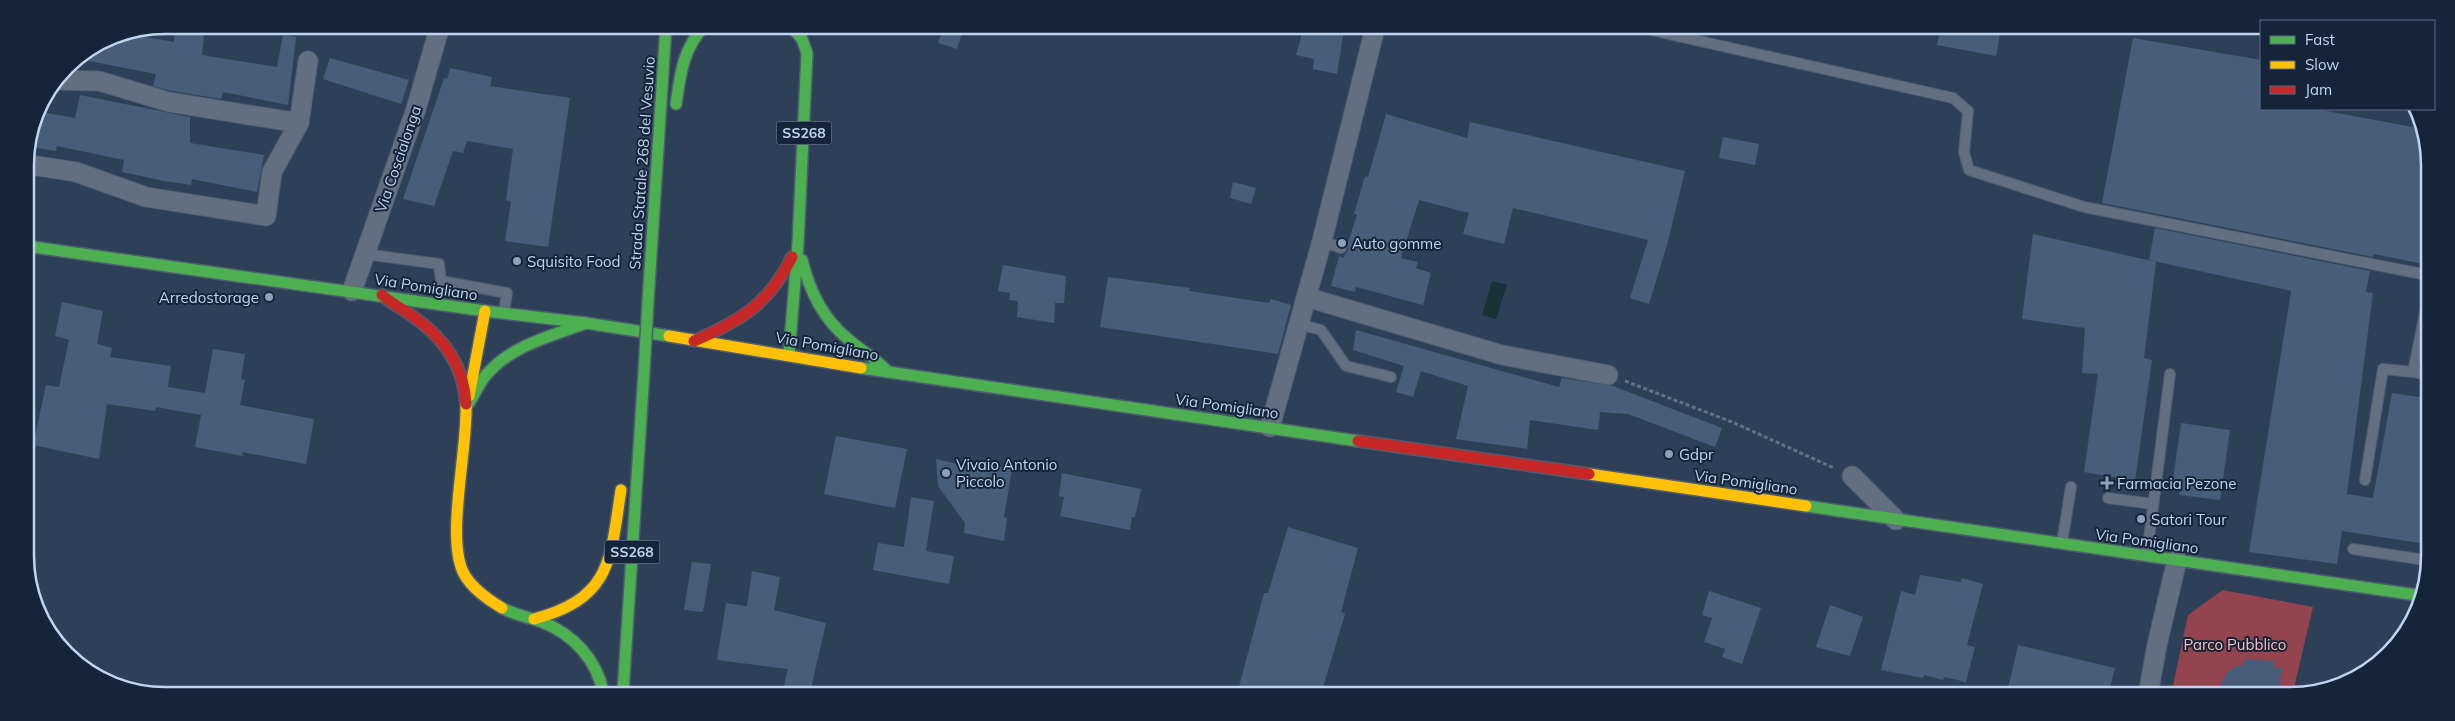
<svg xmlns="http://www.w3.org/2000/svg" width="2455" height="721" font-family="Mulish,sans-serif">
<rect width="100%" height="100%" fill="#2e4058"/>
<path fill="#93444f" d="M2223 590 2313 607 2292 696 2171 695 2188 615Z"/>
<path fill="#193134" d="M1492 281 1507 285 1496 319 1482 315Z"/>
<g fill="#485d79">
<path d="M175 25H205L202 55 277 67 283 35 296 37 288 105 223 92 221 99 172 91 153 86 156 74 89 61 91 49 111 36 124 33 174 42Z"/>
<path d="M944 27H964L957 49 938 43Z"/>
<path d="M1304 27 1343 35 1337 74 1313 69 1314 59 1296 55Z"/>
<path d="M1940 29H2001L1996 56 1937 45Z"/>
<path d="M2133 38 2261 60V109H2316L2423 129 2427 138V241L2423 264 2374 254 2373 257 2102 203Z"/>
<path d="M330 58 409 80 401 104 323 79Z"/>
<path d="M450 68 492 77 490 86 570 98 548 247 505 241 511 202 506 200 513 149 467 141 463 153 453 151 434 206 403 199 444 78 447 79Z"/>
<path d="M80 95 190 117V143L264 155 257 192 192 179 191 185 164 181 122 172 124 160 57 146 56 151 31 147 33 133 31 132 36 111 75 118Z"/>
<path d="M1386 114 1467 138 1470 122 1685 171 1667 245 1649 304 1630 298 1648 240 1513 208 1504 244 1463 234 1469 213 1419 200 1401 258 1418 262 1416 268 1431 273 1423 305 1356 287 1355 292 1331 286 1339 256 1343 258 1348 250 1347 245 1357 215 1354 214 1365 176 1368 177Z"/>
<path d="M1723 137 1759 144 1755 165 1719 158Z"/>
<path d="M1233 182 1256 188 1251 204 1230 198Z"/>
<path d="M2155 228 2370 271 2366 292 2373 293 2347 494 2373 498 2392 393 2426 398V544L2342 531 2337 564 2249 552 2291 291 2149 260Z"/>
<path d="M2033 234 2156 262 2144 358 2152 360 2135 481 2084 472 2098 374 2082 373 2085 328 2022 319Z"/>
<path d="M1003 265 1066 276 1064 303H1055L1054 323 1017 317 1018 301 1009 300 1010 293 998 291Z"/>
<path d="M1108 277 1190 288 1189 291 1269 303 1271 299 1291 305 1278 354 1100 327Z"/>
<path d="M62 302 103 311 97 344 112 348 110 357 171 366 168 387 205 393 213 349 245 354 241 379 245 380 240 405 314 419 306 464 242 452 243 456 195 447 201 415 156 407 155 411 107 404 99 459 33 445 46 385 59 387 69 340 55 336Z"/>
<path d="M1356 330 1559 387 1562 378 1613 386 1722 428 1715 447 1628 414 1600 412 1598 430 1530 420 1527 449 1456 439 1468 386 1421 371 1413 397 1396 392 1404 366 1353 350Z"/>
<path d="M2181 423 2230 430 2220 500 2179 495 2181 481 2173 480Z"/>
<path d="M836 436 907 449 895 508 824 494Z"/>
<path d="M936 459 992 472 993 465 1012 469 1004 517 1007 518 1004 541 964 533 965 523 938 486Z"/>
<path d="M1062 473 1141 489 1135 517H1132L1130 530 1060 516 1064 497 1059 496Z"/>
<path d="M911 497 934 501 926 551 954 556 949 584 873 570 878 543 904 547Z"/>
<path d="M1288 527 1358 548 1341 612 1345 614 1321 694H1237L1264 593H1268Z"/>
<path d="M692 562 711 564 703 612 684 610Z"/>
<path d="M752 571 780 577 774 610 826 623 810 693H782L788 669 717 660 726 603 747 606Z"/>
<path d="M1920 575 1961 582 1962 578 1983 584 1967 645 1975 647 1966 682 1944 677 1943 680 1924 675 1923 678 1881 670 1901 591 1915 595Z"/>
<path d="M1709 591 1761 608 1742 664 1722 657 1725 649 1704 642 1712 618 1702 615Z"/>
<path d="M1830 605 1863 617 1850 656 1816 647Z"/>
<path d="M2018 645 2115 668 2108 695H2032L2008 689Z"/>
<path d="M2245 659 2274 661V668H2282L2278 696H2219L2221 683 2226 674 2234 667 2243 665Z"/>
</g>
<g fill="none" stroke-linecap="round" stroke-linejoin="round">
<defs>
<g id="lane">
<path d="M1642 28 1953 98 1968 111 1964 152 1969 170 2084 207 2427 275"/>
<path d="M1322 241 1341 248"/>
<path d="M365 254 439 264 441 281 507 293 504 312"/>
<path d="M1299 324 1321 330 1346 366 1391 377"/>
<path d="M2426 375 2413 372 2427 303"/>
<path d="M2365 480 2383 369 2413 372"/>
<path d="M2108 498 2153 504"/>
<path d="M2062 543 2071 487"/>
<path d="M2353 549 2425 560"/>
<path d="M2147 554 2170 374"/>
</g>
<g id="street">
<path d="M56 80 99 81 169 102 299 123"/>
<path d="M25 164 76 172 146 197 266 216 272 172 299 123 308 61"/>
<path d="M352 291 416 109 440 26"/>
<path d="M1306 297 1502 355 1608 375"/>
<path d="M1270 427 1322 241 1375 28"/>
<path d="M1852 476 1896 520"/>
<path d="M2148 695 2157 645 2177 560"/>
</g>
<g id="fast">
<path d="M676 104C680 76 683 47 705 26"/>
<path d="M26 246 485 311 586 323 669 336"/>
<path d="M802 260C810 292 823 319 849 340 862 351 877 359 888 372"/>
<path d="M648 302 666 26"/>
<path d="M789 354 798 244 807 53 802 39 791 26"/>
<path d="M861 368 1358 441"/>
<path d="M466 407C474 397 478 384 487 374 512 345 552 336 586 323"/>
<path d="M1806 506 2423 596"/>
<path d="M502 608C515 615 528 617 542 622 573 634 597 660 603 692"/>
<path d="M623 692 644 372"/>
</g>
<g id="slow">
<path d="M669 336 861 368"/>
<path d="M469 396 485 311"/>
<path d="M466 404C468 449 446 535 463 572 471 588 487 599 502 608"/>
<path d="M1589 474 1806 506"/>
<path d="M534 619C612 598 610 560 621 490"/>
</g>
<g id="jam">
<path d="M382 295C391 303 401 308 411 315 442 336 464 365 466 404"/>
<path d="M694 341C740 321 769 304 792 257"/>
<path d="M1358 441 1589 474"/>
</g>
</defs>
<use href="#lane" stroke="#4d5c70" stroke-width="12"/>
<use href="#street" stroke="#4d5c70" stroke-width="21"/>
<use href="#fast" stroke="#4d5c70" stroke-width="14"/>
<use href="#slow" stroke="#4d5c70" stroke-width="14"/>
<use href="#jam" stroke="#4d5c70" stroke-width="14"/>
<path stroke="#657183" stroke-width="3" stroke-dasharray="4 2.5" stroke-linecap="butt" d="M1625 381 1732 422 1834 468"/>
<use href="#lane" stroke="#626f81" stroke-width="10"/>
<use href="#street" stroke="#626f81" stroke-width="19"/>
<use href="#fast" stroke="#4caf50" stroke-width="11"/>
<use href="#slow" stroke="#ffc107" stroke-width="11"/>
<use href="#jam" stroke="#c62828" stroke-width="11"/>
<defs>
<path id="fast-bridge" d="M644 372 648 302"/>
</defs>
<use href="#fast-bridge" stroke="#4d5c70" stroke-width="14" stroke-linecap="butt"/>
<use href="#fast-bridge" stroke="#4caf50" stroke-width="11"/>
</g>
<g fill="#8ea0ba" stroke="#162439" stroke-width="2">
<circle cx="1342" cy="243" r="5"/>
<circle cx="517" cy="261" r="5"/>
<circle cx="269" cy="297" r="5"/>
<circle cx="1669" cy="454" r="5"/>
<circle cx="946" cy="473" r="5"/>
<path d="M2104.5 475.5h5v5h5v5h-5v5h-5v-5h-5v-5h5z"/>
<circle cx="2141" cy="519" r="5"/>
</g>
<g text-anchor="middle" dominant-baseline="central" stroke-width="4" stroke-linejoin="round" paint-order="stroke">
<g fill="#162439" stroke="#8e9fb8" stroke-width="1">
<rect x="776.5" y="121.5" width="55" height="23" rx="4"/>
<rect x="604.5" y="540.5" width="55" height="23" rx="4"/>
</g>
<g font-size="14" font-weight="bold" fill="#c1d4ef">
<text x="804" y="133">SS268</text>
<text x="632" y="552">SS268</text>
</g>
<g font-size="15" fill="#c1d4ef" stroke="#162439">
<text transform="translate(398 159) rotate(-71)">Via Coscialonga</text>
<text transform="translate(642 163) rotate(-86)">Strada Statale 268 del Vesuvio</text>
<text transform="translate(426 287) rotate(9)">Via Pomigliano</text>
<text transform="translate(827 346) rotate(10)">Via Pomigliano</text>
<text transform="translate(1227 406) rotate(8)">Via Pomigliano</text>
<text transform="translate(1746 482) rotate(8)">Via Pomigliano</text>
<text transform="translate(2147 541) rotate(8)">Via Pomigliano</text>
</g>
<g font-size="15" fill="#c1d4ef" stroke="#162439" text-anchor="start">
<text x="1352" y="243">Auto gomme</text>
<text x="527" y="261">Squisito Food</text>
<text x="259" y="297" text-anchor="end">Arredostorage</text>
<text x="1679" y="454">Gdpr</text>
<text x="956" y="464">Vivaio Antonio<tspan x="956" dy="17">Piccolo</tspan></text>
<text x="2117" y="483">Farmacia Pezone</text>
<text x="2151" y="519">Satori Tour</text>
</g>
<g font-size="15" fill="#fdbdbf" stroke="#162439">
<text x="2235" y="644">Parco Pubblico</text>
</g>
</g>
<path d="M0 0H2455V721H0ZM165 34H2290A131 131 0 0 1 2421 165V556A131 131 0 0 1 2290 687H165A131 131 0 0 1 34 556V165A131 131 0 0 1 165 34Z" fill="#162439" fill-rule="evenodd"/>
<path fill="none" stroke="#c1d4ef" stroke-width="2.5" d="M165 34H2290A131 131 0 0 1 2421 165V556A131 131 0 0 1 2290 687H165A131 131 0 0 1 34 556V165A131 131 0 0 1 165 34Z"/>
<rect x="2260" y="20" width="175" height="90" fill="#162439" stroke="#5a6a82"/>
<rect x="2270" y="36" width="25" height="8" fill="#4caf50" stroke="#5a6a82"/>
<text x="2305" y="45" font-size="15" fill="#c1d4ef">Fast</text>
<rect x="2270" y="61" width="25" height="8" fill="#ffc107" stroke="#5a6a82"/>
<text x="2305" y="70" font-size="15" fill="#c1d4ef">Slow</text>
<rect x="2270" y="86" width="25" height="8" fill="#c62828" stroke="#5a6a82"/>
<text x="2305" y="95" font-size="15" fill="#c1d4ef">Jam</text>
</svg>
